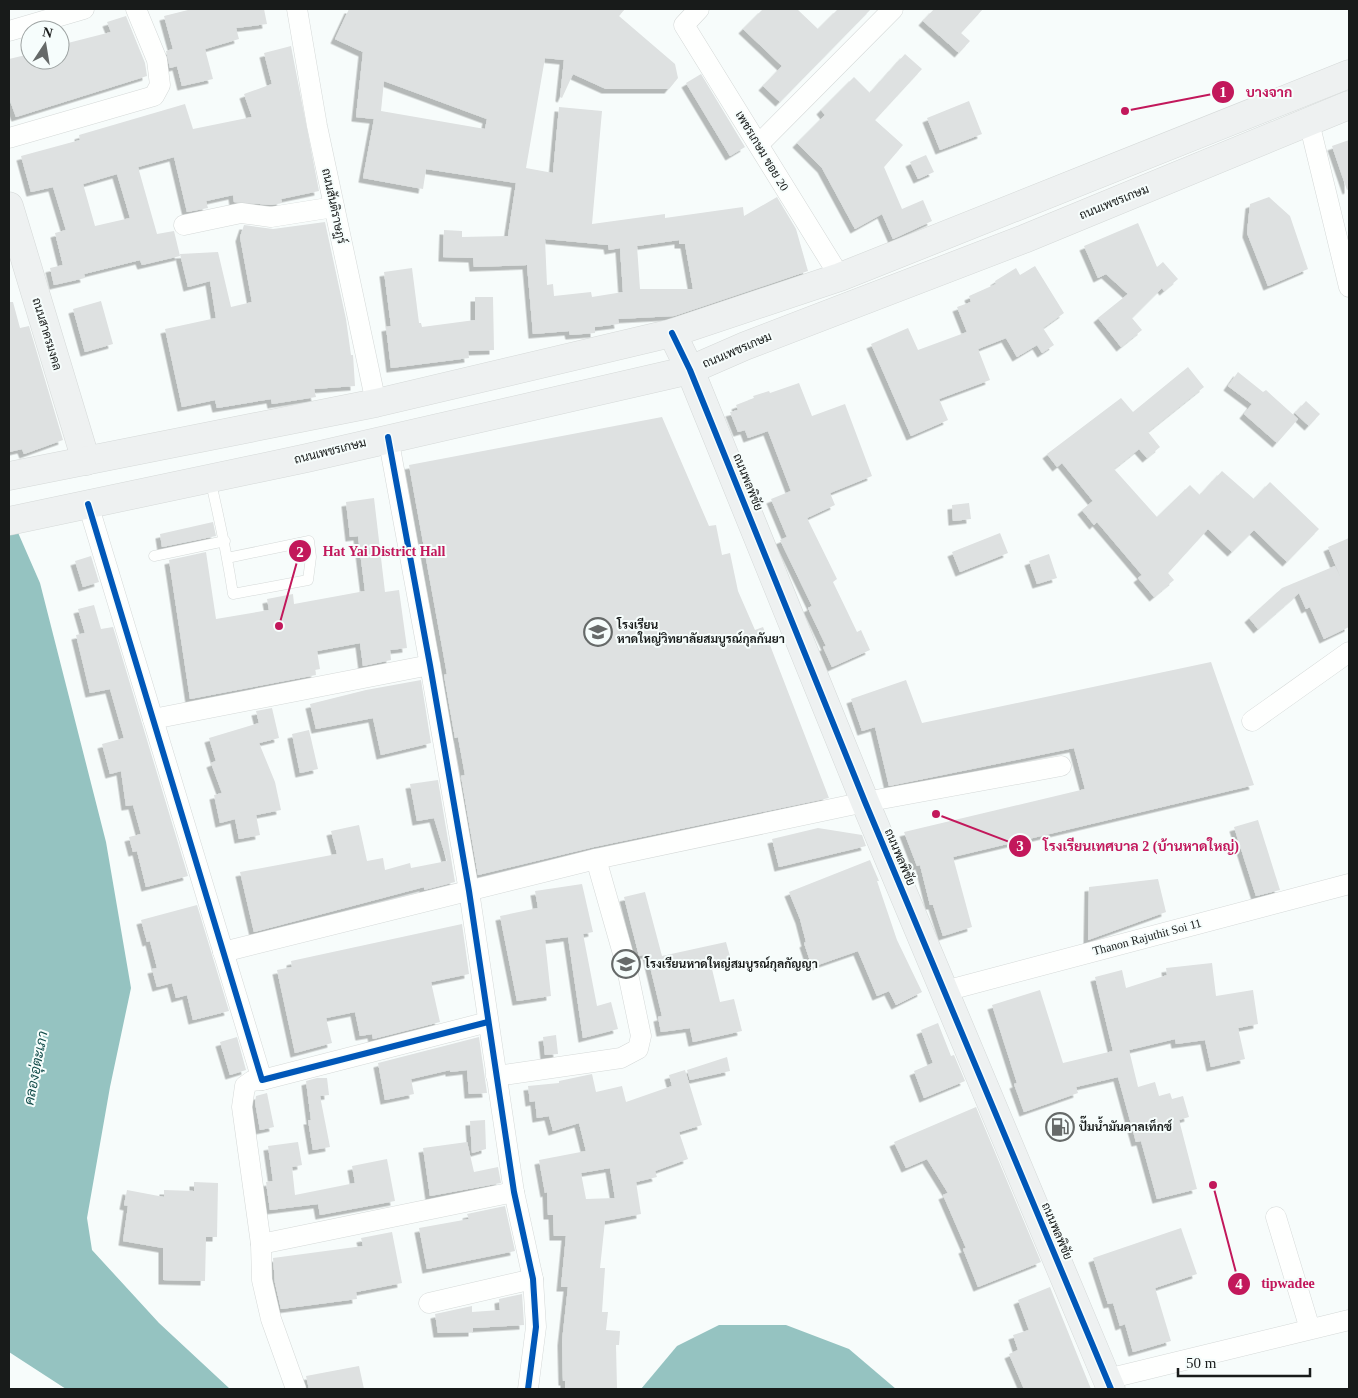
<svg xmlns="http://www.w3.org/2000/svg" width="1358" height="1398" font-family="'Times New Roman',Sarabun,serif">
<defs>
<filter id="shadow"><feDropShadow dx="-4.5" dy="4.5" stdDeviation="0" flood-color="#0004"/></filter>
</defs>
<rect width="100%" height="100%" fill="#f7fcfb"/>
<g fill="#95c3c1">
<path d="M9 512 40 583 106 842 131 988 110 1087 87 1218 92 1250 159 1323 230 1389H66L9 1352Z"/>
<path d="M719 1325H786L849 1349 896 1389H641L677 1346Z"/>
</g>
<g fill="#dee1e1" fill-rule="evenodd" filter="url(#shadow)">
<path d="M192 9H264L267 24 236 28 239 39 205 49 213 79 182 86 177 66 170 68 166 51 173 49 164 16Z"/>
<path d="M349 9H625L619 16 675 64 678 78 669 89H606L573 74 562 98 560 97 564 60 545 58 526 168 553 173 559 107 602 111 592 224 665 214V218L743 207 744 216 777 197 796 229 808 271 674 316 618 319 619 324 595 327V333L570 335 569 331 533 334 527 265 474 267 473 258 443 257 444 230 462 231V237L508 236 516 183 426 169 423 189 363 178 374 119 356 117 363 52 335 39ZM384 81 487 119 485 129 381 111ZM545 239 608 245 609 250 620 248 623 292 592 297 591 292 554 296 553 284 547 285ZM679 240V244H685L693 289H640L637 246Z"/>
<path d="M763 9H797L818 29 838 9H871L780 102 763 86 782 66 743 29Z"/>
<path d="M934 9H983L961 33 970 41 959 53 923 21Z"/>
<path d="M126 16 145 63 147 76 16 117 9 98V59L30 54V60H60V45L111 32 107 22Z"/>
<path d="M291 46 319 191 281 199 282 203 271 205 234 202 233 195 206 201 208 208 187 212 174 157 138 167 157 234 174 231 180 256 142 265 140 260 84 274 85 278 54 285 50 268 63 265 55 233 66 230 53 187 31 192 21 156 80 140 79 135 185 104 193 129 252 117 244 94 272 84 264 53ZM117 174 130 218 95 226 83 184Z"/>
<path d="M905 54 922 69 875 120 903 145 884 167 902 209 923 200 932 221 893 239 882 214 855 229 822 168 797 143 825 115 821 110 854 77 870 93Z"/>
<path d="M701 74 745 147 730 156 686 83Z"/>
<path d="M969 101 982 134 940 150 927 118Z"/>
<path d="M1349 140V189L1347 190 1332 146Z"/>
<path d="M926 155 934 172 918 179 910 162Z"/>
<path d="M1269 197 1290 216 1308 269 1268 286 1247 233 1250 204Z"/>
<path d="M325 222 346 319 351 355H353L355 386 314 389 316 397 272 404 271 399 217 408 215 400 182 407 165 329 216 318 210 281 188 287 180 254 218 252 231 307 252 302 240 237 244 225 273 229Z"/>
<path d="M1138 223 1157 267 1163 262 1178 279 1164 291 1162 288 1132 318 1142 330 1121 347 1098 318 1128 294 1106 274 1098 278 1084 246Z"/>
<path d="M1035 266 1064 313 1043 328 1054 345 1042 353 1037 345 1017 357 1006 338 978 349 990 380 939 399 948 420 911 436 871 344 908 328 918 350 967 332 957 307 971 302 969 296 996 284 995 281 1016 268 1020 275Z"/>
<path d="M412 268 419 323H421L422 327 475 320V297H493L494 350 468 351 469 358 391 368 386 327 391 326 384 272Z"/>
<path d="M101 301 113 344 85 352 73 309Z"/>
<path d="M9 302H13L20 328 29 326 63 440 24 454 22 449 9 452Z"/>
<path d="M1188 367 1204 387 1148 432 1160 447 1147 458 1139 449 1114 469 1157 517 1190 485 1200 495 1222 471 1254 499 1270 482 1319 529 1287 562 1254 530 1232 552 1208 529 1168 573 1174 580 1154 597 1138 578 1142 575 1097 522 1094 525 1082 510 1093 501 1062 463 1057 467 1047 454 1121 398 1133 412Z"/>
<path d="M1238 372 1263 392 1266 390 1298 419 1277 443 1244 414 1252 404 1228 386Z"/>
<path d="M799 383 812 416 845 404 872 476 830 493 835 505 807 518 837 579 833 582 847 611 857 632 861 630 870 650 832 667 823 647 826 646 808 608 812 606 780 540 787 537 771 499 791 491 768 431 748 438 745 430 738 432 730 412 738 410 736 405 754 398 753 396 769 391 770 393Z"/>
<path d="M1306 401 1320 414 1309 426 1295 413Z"/>
<path d="M662 417 709 526 716 525 722 555 730 553 738 591 755 630 763 627 829 798 594 847 478 875 461 776 465 775 458 737 455 738 444 675 447 674 409 465Z"/>
<path d="M374 498 385 592 399 590 407 648 390 650 391 660 363 666 360 643 317 651 320 669 315 670 316 675 190 699 169 560 206 552 216 619 269 610 267 599 293 594 294 604 365 591 358 536 350 537 346 502Z"/>
<path d="M969 503 971 519 953 521 952 505Z"/>
<path d="M213 522 216 536 162 547 160 534Z"/>
<path d="M1000 533 1008 553 960 572 952 552Z"/>
<path d="M1349 538V627L1324 639 1310 607 1306 609 1299 593 1258 629 1249 618 1282 588 1335 566 1340 576 1328 547Z"/>
<path d="M1049 554 1057 578 1037 584 1029 561Z"/>
<path d="M91 556 99 582 83 587 75 561Z"/>
<path d="M94 605 101 629 113 627 188 876 146 887 137 851 133 852 129 837 141 834 133 805 126 806 121 771 110 774 102 744 124 738 110 689 90 693 76 635 85 633 78 609Z"/>
<path d="M1211 662 1254 785 953 857 972 927 943 936 933 905H930L920 865 917 866 904 832 1085 789 1074 748 889 786 875 727 862 731 851 699 906 680 922 723Z"/>
<path d="M421 680 431 743 381 755 373 718 316 729 310 704 366 690Z"/>
<path d="M272 708 279 738 259 743 275 782 281 810 256 815 260 835 239 839 235 819 220 823 214 795 222 793 211 763 216 761 209 738 259 723 256 711Z"/>
<path d="M309 730 318 769 300 773 292 734Z"/>
<path d="M438 780 455 882 424 890V887L254 932 240 872 337 854 331 831 359 825 367 861 383 858 385 870 410 863 411 868 447 861 434 818 417 821 410 784Z"/>
<path d="M1258 820 1280 890 1256 896 1234 827Z"/>
<path d="M818 828 862 835 866 846 779 867 772 839Z"/>
<path d="M870 860 879 881H877L897 940 922 992 896 1005 889 991 877 996 858 951 812 967 804 943 806 942 800 919 789 892Z"/>
<path d="M1158 879 1166 912 1088 940 1089 887Z"/>
<path d="M582 884 593 932 583 934 597 1006 611 1002 618 1029 583 1038 568 937 545 940 551 996 517 1001 500 916 538 908 535 891Z"/>
<path d="M645 892 662 956 726 942 731 960 711 965 720 1002 734 999 742 1031 693 1042 690 1028 661 1032 658 1017 662 1016 647 954 639 956 624 897Z"/>
<path d="M197 905 229 1011 193 1020 187 995 176 998 172 983 157 987 152 969 157 968 150 941 147 942 141 920Z"/>
<path d="M462 924 469 974 431 982 440 1022 373 1039 372 1034 360 1036 355 1012 326 1018 332 1043 295 1053 277 970 292 967 291 961Z"/>
<path d="M1212 963 1216 996 1253 990 1258 1024 1238 1028 1245 1059 1211 1067 1205 1040 1176 1044 1175 1039 1129 1050 1138 1087 1155 1082 1159 1096 1170 1093 1172 1099 1183 1096 1189 1117 1179 1120 1197 1189 1157 1199 1141 1141 1136 1142 1118 1077 1076 1087 1078 1093 1024 1112 1014 1084 1017 1083 992 1005 1040 990 1063 1063 1113 1051 1095 977 1122 970 1126 988 1167 975 1166 968Z"/>
<path d="M938 1023 951 1056 954 1055 965 1081 924 1098 914 1071 933 1063 921 1030Z"/>
<path d="M556 1035 558 1054 545 1055 543 1037Z"/>
<path d="M237 1037 246 1070 230 1075 220 1042Z"/>
<path d="M479 1037 487 1093 469 1094 467 1070 450 1072V1070L411 1079 414 1094 385 1100 378 1063Z"/>
<path d="M727 1057 730 1071 690 1080 687 1070Z"/>
<path d="M685 1070 702 1125 679 1132 688 1159 655 1171 657 1177 636 1182 641 1214 605 1221 600 1268H605L602 1312H608L606 1330 620 1331 619 1345H616L617 1389H565V1381H563L562 1341 568 1287H561L566 1236H554L553 1215H548L547 1192 545 1193 539 1160 586 1151 579 1123 553 1131 549 1116 537 1118 535 1101 530 1102 528 1086 559 1083V1081L592 1074 596 1092 622 1086 626 1102 672 1086 669 1075ZM610 1168 615 1198 586 1199 581 1173Z"/>
<path d="M317 1078H327L329 1095 320 1096 330 1147 313 1150 308 1120H311L306 1081Z"/>
<path d="M267 1093 274 1127 260 1130 255 1102 256 1096Z"/>
<path d="M976 1107 1041 1262 978 1287 963 1249 966 1248 943 1195 948 1193 927 1159 906 1168 894 1142Z"/>
<path d="M485 1120 486 1149 472 1153 470 1121Z"/>
<path d="M298 1142 302 1165 292 1167 295 1195 355 1183 352 1166 387 1159 395 1201 320 1215 318 1204 270 1210 266 1182 273 1181 268 1146Z"/>
<path d="M467 1142 474 1172 498 1167 501 1183 430 1196 423 1148Z"/>
<path d="M194 1182 218 1183 217 1237H206L205 1281 163 1280V1248L123 1241 128 1206 124 1205 127 1190 164 1197V1190L194 1191Z"/>
<path d="M505 1206 515 1251 427 1269 419 1228 469 1219 467 1214Z"/>
<path d="M1181 1228 1197 1274 1155 1288 1171 1341 1133 1352 1125 1324 1120 1326 1113 1303 1108 1304 1093 1258Z"/>
<path d="M392 1232 402 1283 356 1292 357 1299 281 1309 275 1283 273 1258 363 1246 361 1238Z"/>
<path d="M1050 1287 1062 1317 1091 1389H1024L1009 1354 1018 1350 1013 1335 1029 1330 1018 1300Z"/>
<path d="M522 1294 524 1325 473 1328V1332L438 1333 435 1314 472 1306V1312L500 1310 499 1299Z"/>
<path d="M359 1366 364 1389H309L306 1376Z"/>
</g>
<g fill="none" stroke-linecap="round" stroke-linejoin="round">
<defs>
<g id="lane">
<path d="M210 479C219 517 227 555 233 594L308 580 311 557 309 541 227 558"/>
<path d="M154 556 225 541"/>
</g>
<g id="street">
<path d="M297 9 317 126 376 403"/>
<path d="M699 9 684 25 840 277"/>
<path d="M9 31 84 9"/>
<path d="M1309 122 1349 287"/>
<path d="M9 138 154 96 160 85 157 60 136 9"/>
<path d="M759 144 893 9"/>
<path d="M184 225 241 213 271 217 334 207"/>
<path d="M388 437 430 665 469 891 514 1192 533 1279 536 1327 528 1389"/>
<path d="M88 504 262 1080 488 1022"/>
<path d="M153 719 430 665"/>
<path d="M1252 721 1349 652"/>
<path d="M223 952 596 859 865 802 1061 766"/>
<path d="M945 991 1349 884"/>
<path d="M496 1076 621 1058 638 1049 641 1036 626 964 596 859"/>
<path d="M262 1080 252 1081 245 1086 242 1107 261 1244 262 1280 271 1319 296 1389"/>
<path d="M1276 1217 1310 1329"/>
<path d="M261 1244 514 1192"/>
<path d="M429 1303 533 1279"/>
<path d="M1107 1379 1349 1320"/>
</g>
<g id="secondary">
<path d="M9 206 86 461"/>
<path d="M672 333 690 370 865 802 1111 1389"/>
<path d="M9 476 376 403 672 333 840 277 1349 74"/>
<path d="M9 521 307 458 690 370 745 346 1024 239 1349 105"/>
</g>
</defs>
<use href="#lane" stroke="#d5d9d8" stroke-width="11"/>
<use href="#street" stroke="#d5d9d8" stroke-width="21"/>
<use href="#secondary" stroke="#d5d9d8" stroke-width="29"/>
<use href="#lane" stroke="#fefffe" stroke-width="10"/>
<use href="#street" stroke="#fefffe" stroke-width="20"/>
<use href="#secondary" stroke="#eef1f1" stroke-width="28"/>
<defs>
<g id="cycleway">
<path d="M672 333 690 370 865 802 1111 1389"/>
<path d="M388 437 430 665 469 891 514 1192 533 1279 536 1327 528 1389"/>
<path d="M88 504 262 1080 488 1022"/>
</g>
</defs>
<use href="#cycleway" stroke="#f6fdfc" stroke-width="9"/>
<use href="#cycleway" stroke="#0057b8" stroke-width="6"/>
</g>
<defs>
<symbol id="school-ring" viewBox="-11 -11 22 22"><circle r="9.5" fill="#f6fdfc" stroke="#666a69" stroke-width="1.5"/><path d="M0-5L7-2L0 1L-7-2ZM-4 1L0 2.5L4 1V4Q0 6-4 4Z" fill="#666a69"/></symbol>
<symbol id="fuel-ring" viewBox="-11 -11 22 22"><circle r="9.5" fill="#f6fdfc" stroke="#666a69" stroke-width="1.5"/><path d="M-5.5-6h7V0h2V4h1.3V-2.5L3-4.5l.8-.8L6-3V5H2.5V1h-1V6h-7ZM-4.2-4.7v3.2H.2V-4.7Z" fill="#666a69"/></symbol>
</defs>
<g fill-rule="evenodd">
<use href="#school-ring" x="582" y="616" width="32" height="32"/>
<use href="#school-ring" x="610" y="948" width="32" height="32"/>
<use href="#fuel-ring" x="1044" y="1111" width="32" height="32"/>
</g>
<g text-anchor="middle" dominant-baseline="central" stroke-width="4" stroke-linejoin="round" paint-order="stroke">
<g font-size="12" fill="#181b1a" stroke="#f6fdfc">
<text transform="translate(762 151) rotate(59)">เพชรเกษม ซอย 20</text>
<text transform="translate(1114 202) rotate(-22)">ถนนเพชรเกษม</text>
<text transform="translate(334 206) rotate(78)">ถนนสันติราษฎร์</text>
<text transform="translate(47 334) rotate(73)">ถนนสาครมงคล</text>
<text transform="translate(737 350) rotate(-23)">ถนนเพชรเกษม</text>
<text transform="translate(330 451) rotate(-14)">ถนนเพชรเกษม</text>
<text transform="translate(748 482) rotate(68)">ถนนพลพิชัย</text>
<text transform="translate(900 857) rotate(67)">ถนนพลพิชัย</text>
<text transform="translate(1147 937) rotate(-15)">Thanon Rajuthit Soi 11</text>
<text transform="translate(1057 1231) rotate(67)">ถนนพลพิชัย</text>
</g>
<g font-size="12" font-weight="bold" fill="#181b1a" stroke="#f6fdfc" text-anchor="start">
<text x="617" y="625">โรงเรียน<tspan x="617" dy="14">หาดใหญ่วิทยาลัยสมบูรณ์กุลกันยา</tspan></text>
<text x="645" y="964">โรงเรียนหาดใหญ่สมบูรณ์กุลกัญญา</text>
<text x="1079" y="1127">ปั๊มน้ำมันคาลเท็กซ์</text>
</g>
<g font-size="14" font-style="italic" fill="#124c4a" stroke="#f6fdfc">
<text transform="translate(36 1068) rotate(-79)">คลองอุ่ตะเภา</text>
</g>
</g>
<path fill="none" stroke="#c2185b" stroke-width="2" d="M1125 111L1223 92M279 626L300 551M936 814L1020 846M1213 1185L1239 1284"/>
<g fill="#c2185b" stroke="#f6fdfc" stroke-width="2">
<circle cx="1125" cy="111" r="5"/>
<circle cx="279" cy="626" r="5"/>
<circle cx="936" cy="814" r="5"/>
<circle cx="1213" cy="1185" r="5"/>
<circle cx="1223" cy="92" r="12"/>
<circle cx="300" cy="551" r="12"/>
<circle cx="1020" cy="846" r="12"/>
<circle cx="1239" cy="1284" r="12"/>
</g>
<g font-size="15" text-anchor="middle" font-weight="bold" fill="#fff">
<text x="1223" y="97">1</text>
<text x="300" y="557">2</text>
<text x="1020" y="851">3</text>
<text x="1239" y="1289">4</text>
</g>
<g font-size="14" text-anchor="middle" font-weight="bold" fill="#c2185b" stroke="#f6fdfc" stroke-width="4" stroke-linejoin="round" paint-order="stroke">
<text x="1269" y="97">บางจาก</text>
<text x="384" y="556">Hat Yai District Hall</text>
<text x="1141" y="851">โรงเรียนเทศบาล 2 (บ้านหาดใหญ่)</text>
<text x="1288" y="1288">tipwadee</text>
</g>
<rect width="1358" height="1398" fill="none" stroke="#181b1a" stroke-width="20"/>
<g transform="translate(45 45) rotate(12)"><circle r="24" fill="#f6fdfc" stroke="#9da3a2"/>
<path d="M0-4L9 19L0 12L-9 19Z" fill="#666a69"/>
<text y="-8" font-size="14" font-weight="bold" text-anchor="middle" fill="#181b1a">N</text>
</g>
<path d="M1178 1368v8h132v-8" fill="none" stroke="#181b1a" stroke-width="2.5"/>
<text x="1186" y="1368" font-size="15" fill="#181b1a" stroke="#f6fdfc" stroke-width="4" paint-order="stroke">50 m</text>
</svg>
